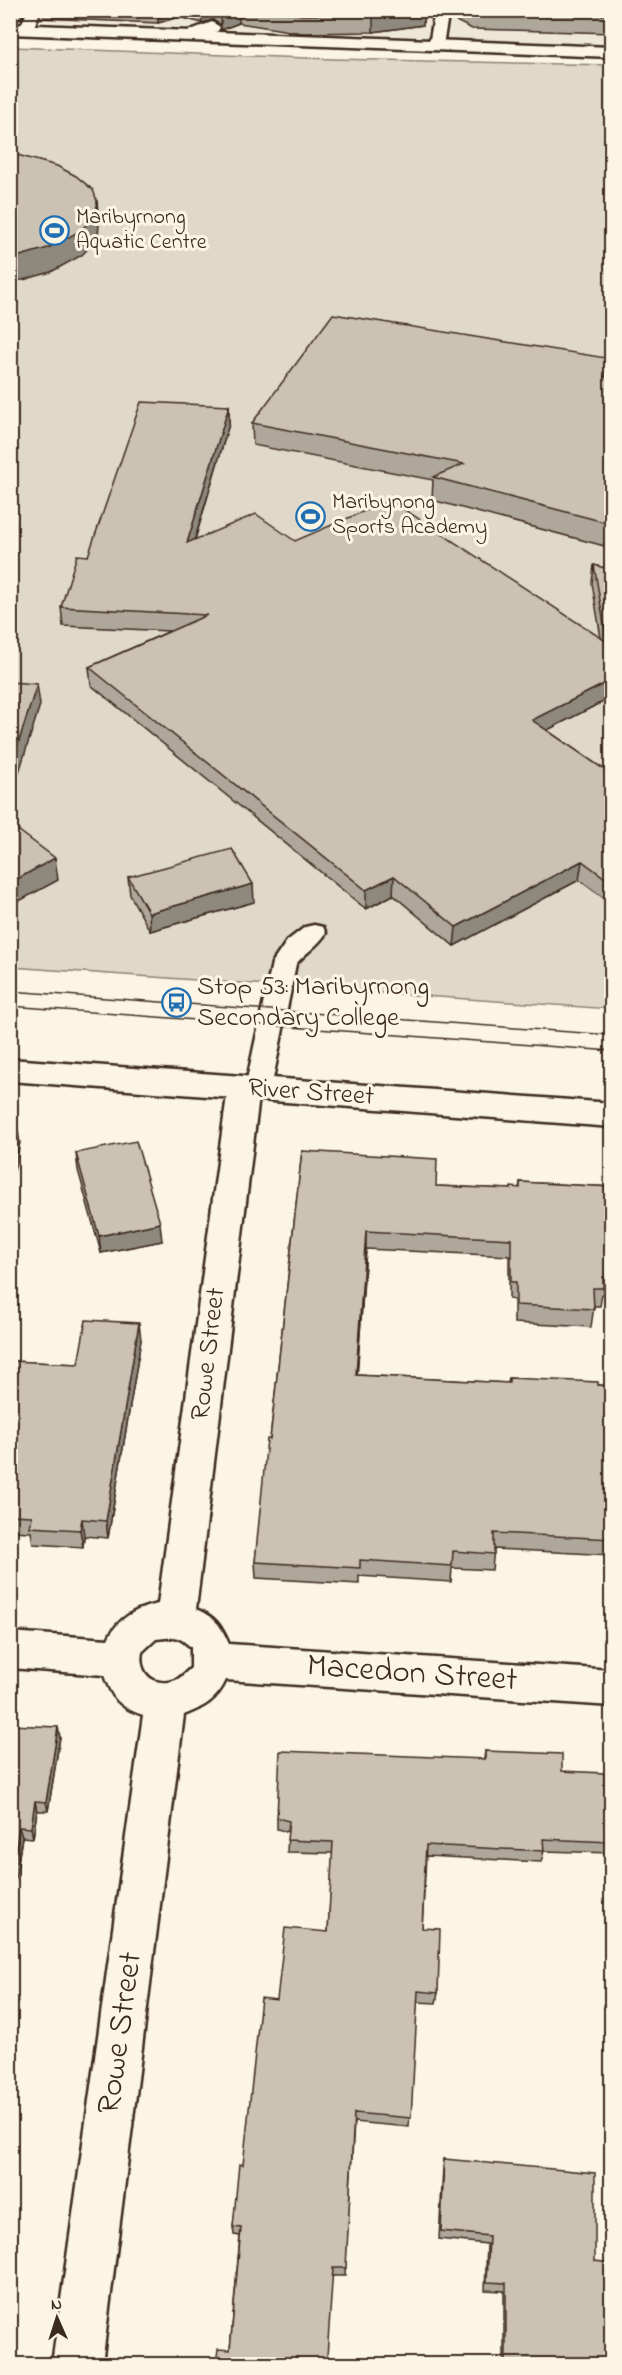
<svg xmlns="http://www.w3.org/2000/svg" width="622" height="2375" font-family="'Indie Flower',sans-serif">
<rect width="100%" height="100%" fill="#fcf5e5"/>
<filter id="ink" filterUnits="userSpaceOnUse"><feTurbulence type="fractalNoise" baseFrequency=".0167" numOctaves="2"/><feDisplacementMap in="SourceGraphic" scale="12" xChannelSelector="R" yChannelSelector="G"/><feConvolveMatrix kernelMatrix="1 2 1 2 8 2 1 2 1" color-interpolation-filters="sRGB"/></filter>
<g filter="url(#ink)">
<path fill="#eee6d6" d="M11 10H611L612 45 11 20Z"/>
<path fill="#e0d8c8" stroke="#8e8173" stroke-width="1.5" d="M11 47 332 59 611 65V1009L11 967Z"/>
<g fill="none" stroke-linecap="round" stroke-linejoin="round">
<defs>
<g id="service">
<path d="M28 10H41L33 29 26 33 19 29Z"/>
<path d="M435 10H449L443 45 436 49 429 45Z"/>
<path d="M314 925 323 927 326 933C319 945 305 953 296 964L271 1089 267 1096 258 1098 249 1096 245 1089 272 963 287 941 305 927Z"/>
</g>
<path id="pedestrian" d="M212 22 220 27 218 31 194 40 186 35 188 31Z"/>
<g id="minor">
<path d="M10 24 612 47V57L10 34Z"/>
<path d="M244 1077 255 1080 260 1088 196 1609C215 1616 221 1626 229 1644L612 1670V1706L226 1680C217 1700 204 1707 184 1715L102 2364H52L143 1715C119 1707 112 1698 104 1675L10 1668V1632L108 1639C118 1618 135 1609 158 1604L228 1088 233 1080ZM175 1637 182 1640 191 1647V1668C186 1672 181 1678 176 1680 154 1688 138 1674 142 1652L156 1639Z"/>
</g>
<path id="tertiary" d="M10 1059 612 1103V1127L10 1081Z"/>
</defs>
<use href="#service" stroke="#3b2a1e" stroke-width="5"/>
<use href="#pedestrian" stroke="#3b2a1e" stroke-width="5"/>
<use href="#minor" stroke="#3b2a1e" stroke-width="5"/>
<use href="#tertiary" stroke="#3b2a1e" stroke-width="5"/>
<use href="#service" fill="#fcf5e5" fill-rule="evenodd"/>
<use href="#pedestrian" fill="#fcf5e5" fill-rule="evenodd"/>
<use href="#minor" fill="#fcf5e5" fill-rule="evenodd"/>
<use href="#tertiary" fill="#fcf5e5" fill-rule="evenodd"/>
<g stroke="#3b2a1e" stroke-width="1.5">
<path d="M10 991 612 1035"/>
<path d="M10 1006 612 1051"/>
</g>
</g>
<g fill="#afa79a" stroke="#3b2a1e" stroke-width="1.5">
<path d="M10 10H26L22 18 10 17Z"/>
<path d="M39 10H425L423 25 373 32 302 33 239 23 221 30V25L213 20 202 23 179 17 158 23 40 18Z"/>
<path d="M450 10H612V33L472 29 450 18Z"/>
<path d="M612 359 610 379H612V548L432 500 433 480 253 445 252 423Z"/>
<path d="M229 406V424L195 540 295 541 601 638 592 583 594 565 612 570V697L547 730 612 775V904L579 880 454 946 393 895 366 909 91 685 89 667 170 631 63 626 61 607 88 556Z"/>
<path d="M128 877 254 902 150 931 130 895Z"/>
<path d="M302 1151 436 1186 510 1189 519 1188 520 1182 612 1187V1295L602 1294 600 1306H594L591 1327 514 1323V1300L509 1299V1256L366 1249 357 1375 508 1383 509 1378 612 1386V1555L494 1549 492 1570 452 1568 451 1582 359 1576V1584L256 1578 255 1562 270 1439Z"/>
<path d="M76 1153 162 1241 101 1253 78 1170Z"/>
<path d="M141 1340 108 1538 84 1536 83 1547 33 1544 31 1532 10 1531V1361L78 1364Z"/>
<path d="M10 1725 60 1737 48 1811H37L33 1838 22 1837 10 1914Z"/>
<path d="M485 1751 562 1771 605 1793 612 1794V1853L544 1851 541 1862 426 1856 422 1928 438 1993 436 2003 417 2002 409 2127 354 2122 345 2276H332L230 2350 240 2236 234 2235 233 2227 243 2165 277 2000 328 1932 333 1853 287 1852 288 1832 277 1829V1818L484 1759Z"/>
<path d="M444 2159 595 2261 612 2364H504V2291L485 2290 487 2244 439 2239 443 2168Z"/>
</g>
<g fill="#8f887d" stroke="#3b2a1e" stroke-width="1.5">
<path d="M21 10H26L22 18Z"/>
<path d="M158 10H179V17L158 23Z"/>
<path d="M201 10H213V20L202 23Z"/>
<path d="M225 10H239V23L221 30V12Z"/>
<path d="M402 10H425L423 25 373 32V14Z"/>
<path d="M97 201 99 224 98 238 82 255 51 272 23 280 10 281V257Z"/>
<path d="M612 361V365L610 381 604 377Z"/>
<path d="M229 406V424L188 562 187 543Z"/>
<path d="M612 680V697L530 739 532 720Z"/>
<path d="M37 684 40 705 10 801V769Z"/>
<path d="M55 858 58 880 10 906V883Z"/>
<path d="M582 861 579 880 454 946 456 927Z"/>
<path d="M394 876 393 895 366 909V890Z"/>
<path d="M253 884 254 902 150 931 149 913Z"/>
<path d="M17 1125 20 1143 10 1190V1157Z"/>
<path d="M160 1223 162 1241 101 1253 99 1236Z"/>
<path d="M366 1231V1249L356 1392V1375Z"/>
<path d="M139 1323 141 1340 108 1538 106 1521Z"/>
<path d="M82 1519 84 1536 83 1547 80 1530Z"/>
<path d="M58 1727 60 1737 48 1811 46 1802Z"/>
<path d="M35 1801 37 1811 33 1838 31 1828Z"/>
<path d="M19 1827 22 1837 10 1914V1887Z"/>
</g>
<g fill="#ccc2b3" stroke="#3b2a1e" stroke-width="1.5">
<path d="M270 10H402L373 14 302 15Z"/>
<path d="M471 10H612V15L473 12Z"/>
<path d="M10 153 57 166 76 176 93 190 97 201 96 215 80 231 48 248 20 256 10 257Z"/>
<path d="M333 314 612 359 604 377 612 379V524L433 477 464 464 252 423Z"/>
<path d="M141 402 229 406 187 543 256 514 295 541 390 500 607 642 594 565 612 570V680L532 720 612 775V883L582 861 456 927 394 876 366 890 89 667 207 615 61 607 77 555 88 556Z"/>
<path d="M10 682 37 684 10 769Z"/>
<path d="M10 824 55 858 10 883Z"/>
<path d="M232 849 253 884 149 913 128 877Z"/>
<path d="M10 1125H17L10 1157Z"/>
<path d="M136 1141 160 1223 99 1236 76 1153Z"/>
<path d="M302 1151 437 1159 436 1186 511 1189V1187L520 1188V1182L612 1187V1277H603V1288H593L594 1309 516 1305V1282H511V1239L366 1231 356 1375 509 1383V1378L598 1382V1385L612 1386V1539L494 1533V1554L453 1551 452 1566 360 1560V1568L255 1562 267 1439H270Z"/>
<path d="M86 1320 139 1323 106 1521 82 1519 80 1530 30 1527 32 1516 10 1515V1361L78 1364Z"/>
<path d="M10 1725 58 1727 46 1802 35 1801 31 1828 19 1827 10 1887Z"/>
<path d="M280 1751 485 1759V1751L562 1754V1771L604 1773 605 1793 612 1794V1842L543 1839 544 1851 426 1845 422 1928 440 1929 438 1993 418 1991 411 2118 354 2113 346 2268H333L327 2357 350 2358 349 2364H216L218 2349 230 2350 241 2228 233 2227 239 2164 243 2165 261 1998 277 2000 285 1928 328 1932 333 1842 287 1840 289 1821 277 1818Z"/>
<path d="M444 2159 595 2173V2261L612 2263V2364H506V2283L487 2282 489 2236 441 2231Z"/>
</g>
</g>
<defs>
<symbol id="stadium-ring" viewBox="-11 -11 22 22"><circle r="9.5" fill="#fcf5e5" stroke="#1f6fb2" stroke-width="1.5"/><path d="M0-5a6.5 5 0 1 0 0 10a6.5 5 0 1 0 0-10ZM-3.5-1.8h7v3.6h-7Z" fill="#1f6fb2"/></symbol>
<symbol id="bus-ring" viewBox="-11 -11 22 22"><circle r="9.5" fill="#fcf5e5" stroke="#1f6fb2" stroke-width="1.5"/><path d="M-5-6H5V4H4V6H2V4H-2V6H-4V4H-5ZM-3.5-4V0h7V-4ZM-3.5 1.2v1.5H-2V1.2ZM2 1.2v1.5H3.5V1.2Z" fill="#1f6fb2"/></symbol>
</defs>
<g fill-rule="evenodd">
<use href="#stadium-ring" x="38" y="214" width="33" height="33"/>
<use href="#stadium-ring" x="294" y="500" width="33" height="33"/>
<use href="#bus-ring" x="160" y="986" width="33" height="33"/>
</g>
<g text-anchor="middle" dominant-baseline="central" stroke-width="6" stroke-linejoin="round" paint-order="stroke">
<g font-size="22" fill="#3b2a1e" stroke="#fcf5e5" text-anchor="start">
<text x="76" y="218">Maribyrnong<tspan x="76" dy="25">Aquatic Centre</tspan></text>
<text x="332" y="503">Maribynong<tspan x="332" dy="25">Sports Academy</tspan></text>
</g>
<g font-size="27" fill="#3b2a1e" stroke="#fcf5e5" text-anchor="start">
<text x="197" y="987">Stop 53: Maribyrnong<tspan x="197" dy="31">Secondary College</tspan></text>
</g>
<g font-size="27" fill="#3b2a1e" stroke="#fcf5e5">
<text transform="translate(311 1093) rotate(4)">River Street</text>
<text transform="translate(209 1354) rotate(-83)">Rowe Street</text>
</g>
<g font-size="33" fill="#3b2a1e" stroke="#fcf5e5">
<text transform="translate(412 1674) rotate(4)">Macedon Street</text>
<text transform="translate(121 2033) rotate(-82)">Rowe Street</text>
</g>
</g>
<rect width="622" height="2375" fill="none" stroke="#fcf5e5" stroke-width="36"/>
<rect x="18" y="18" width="586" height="2339" fill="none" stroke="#3b2a1e" stroke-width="2" filter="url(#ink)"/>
<g transform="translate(57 2318) rotate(357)" stroke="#fcf5e5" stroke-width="4.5" paint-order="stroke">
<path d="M0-4.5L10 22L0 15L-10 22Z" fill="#3b2a1e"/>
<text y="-9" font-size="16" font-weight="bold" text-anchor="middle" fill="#3b2a1e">N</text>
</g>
</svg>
